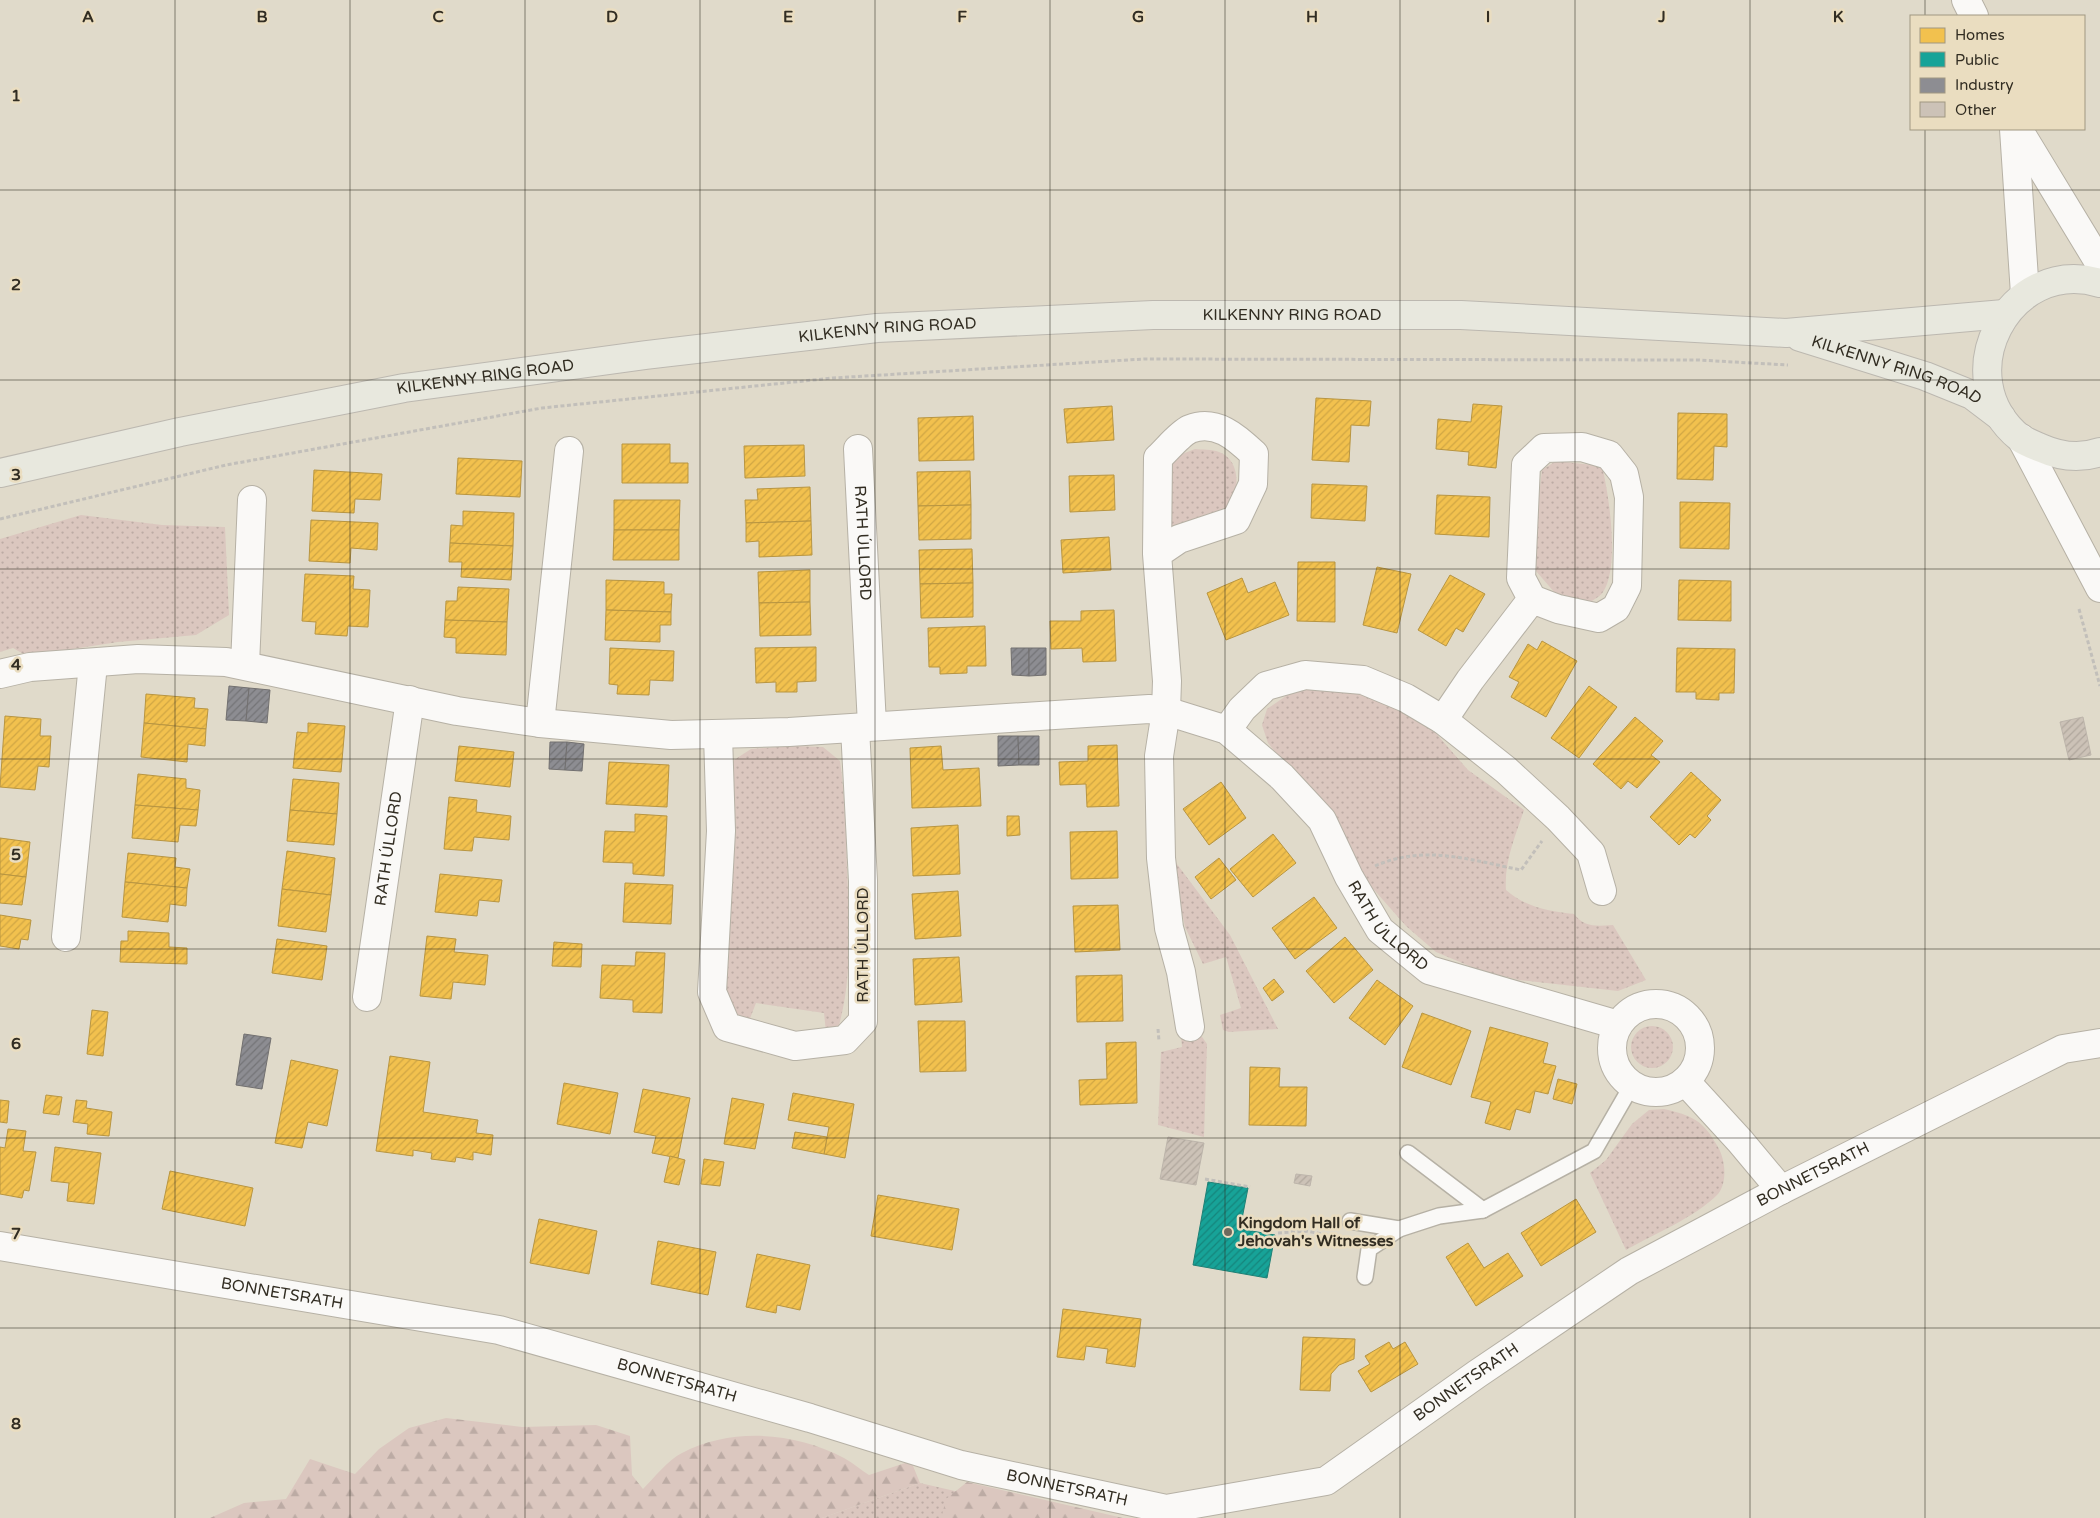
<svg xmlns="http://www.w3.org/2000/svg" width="2100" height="1518" font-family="'Varela Round',sans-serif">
<defs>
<pattern id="grass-dots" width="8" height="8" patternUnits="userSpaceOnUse" patternTransform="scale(1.25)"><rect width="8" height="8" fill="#dbc7bf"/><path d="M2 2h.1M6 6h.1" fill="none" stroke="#bcaba4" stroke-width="1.8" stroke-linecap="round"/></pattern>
<pattern id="forest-firs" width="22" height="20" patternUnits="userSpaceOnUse" patternTransform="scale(1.25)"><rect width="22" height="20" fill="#dbc7bf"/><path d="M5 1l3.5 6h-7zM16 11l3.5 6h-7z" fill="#bcaba4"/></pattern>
<pattern id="homes-hatch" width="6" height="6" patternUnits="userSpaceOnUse" patternTransform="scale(1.25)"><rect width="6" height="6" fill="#f2c14e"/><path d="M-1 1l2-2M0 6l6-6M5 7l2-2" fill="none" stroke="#d0a644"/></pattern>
<pattern id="public-hatch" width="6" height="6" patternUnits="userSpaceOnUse" patternTransform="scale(1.25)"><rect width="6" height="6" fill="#17a398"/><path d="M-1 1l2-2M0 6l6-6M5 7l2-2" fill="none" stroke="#15857c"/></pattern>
<pattern id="industry-hatch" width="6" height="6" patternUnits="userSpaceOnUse" patternTransform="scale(1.25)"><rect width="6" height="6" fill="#8d8d92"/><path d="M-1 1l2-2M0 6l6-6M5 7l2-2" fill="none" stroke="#747477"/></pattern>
<pattern id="building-hatch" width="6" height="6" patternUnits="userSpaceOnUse" patternTransform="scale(1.25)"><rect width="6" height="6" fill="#ccc2b7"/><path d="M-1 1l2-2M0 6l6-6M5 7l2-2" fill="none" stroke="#b0a79d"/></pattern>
</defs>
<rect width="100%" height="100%" fill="#e0daca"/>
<g fill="url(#grass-dots)">
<path d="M1195 449C1202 450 1212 449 1219 452 1244 461 1240 501 1221 514 1209 522 1187 525 1173 529L1168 524 1169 472 1177 456Z"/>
<path d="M1556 461 1602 466C1609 495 1620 567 1603 592 1599 598 1589 602 1584 606L1555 593 1536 571 1535 530 1542 470Z"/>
<path d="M81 515 162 525 225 527 229 615 196 635 118 642 27 656 13 648 0 652V539Z"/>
<path d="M1296 689 1369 694 1426 722 1468 770 1524 810C1515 837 1504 862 1506 890 1527 908 1548 911 1574 914 1585 928 1597 926 1613 925L1646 980 1618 991 1519 980 1479 970 1436 952 1406 926 1368 883 1288 768 1268 743 1262 725 1267 709Z"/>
<path d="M792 746 823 747 840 761C845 797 846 832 847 868 849 920 853 975 839 1025L826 1032 824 1013 756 1003 749 1021H743L732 1011 724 992 729 943 731 762 751 749Z"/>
<path d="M1171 856 1230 935 1278 1029 1229 1032 1223 1030 1220 1015 1241 1008 1226 957 1203 964 1185 927Z"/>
<circle cx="1652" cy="1047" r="21"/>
<path d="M1200 1034 1207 1044 1204 1137 1158 1125 1161 1052 1182 1047 1181 1036Z"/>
<path d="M1664 1109C1693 1116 1703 1120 1718 1147 1725 1159 1728 1182 1718 1194 1696 1217 1654 1234 1626 1250L1590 1173 1606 1160 1632 1124 1649 1110Z"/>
<path d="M920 1483 1073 1518H822Z"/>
</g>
<g fill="url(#forest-firs)">
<path d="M446 1418 522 1427 596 1425 630 1436 632 1475 643 1489C654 1478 668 1460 682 1453 732 1427 795 1432 844 1458 853 1463 861 1470 869 1475L911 1461 920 1483 822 1518H210L244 1503 286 1499 310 1459 355 1474 379 1449 409 1428Z"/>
<path d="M967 1482 1123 1518H944L942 1515 946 1499Z"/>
</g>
<g fill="url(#homes-hatch)" stroke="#b89541">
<path d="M1316 398 1371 401 1369 426 1351 425 1349 462 1312 460Z"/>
<path d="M1473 404 1502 406 1496 468 1468 465 1469 452 1436 449 1438 419 1471 422Z"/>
<path d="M1112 406 1114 440 1067 443 1064 409Z"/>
<path d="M1678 413 1727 414V447L1714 446 1713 480 1677 479Z"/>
<path d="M973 416 974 460 919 461 918 418Z"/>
<path d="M622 444H670V463H688V483H622Z"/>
<path d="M804 445 805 476 745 478 744 446Z"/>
<path d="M458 458 522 461 520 497 456 494Z"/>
<path d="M314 470 382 474 380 500 355 499 354 513 312 511Z"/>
<path d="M970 471 971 505 918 506 917 472Z"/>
<path d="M1114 475 1115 510 1070 512 1069 476Z"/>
<path d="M1312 484 1367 486 1365 521 1311 518Z"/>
<path d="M810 487 811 521 746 523 745 500H758L757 489Z"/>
<path d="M1437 495 1490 497 1489 537 1435 534Z"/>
<path d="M614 500H680L679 530H614Z"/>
<path d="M1680 502 1730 503 1729 549 1680 548Z"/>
<path d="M971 505V539L919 540 918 506Z"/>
<path d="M463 511 514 513 513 546 450 543 451 525 463 526Z"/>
<path d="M311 520 378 523 377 550 351 548 350 563 309 561Z"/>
<path d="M811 521 812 555 759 557V541L746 542V523Z"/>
<path d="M614 530H679V560H613Z"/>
<path d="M1109 537 1111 570 1063 573 1061 540Z"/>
<path d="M450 543 513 546 511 580 461 577 462 562H449Z"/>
<path d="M972 549 973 583 920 584 919 550Z"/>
<path d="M1298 562H1335V622L1297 621Z"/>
<path d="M1377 567 1411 574 1397 633 1363 625Z"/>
<path d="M810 570V602L759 603 758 572Z"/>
<path d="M305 574 354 576 353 589 370 590 368 627 348 626 347 636 315 634 316 622 302 621Z"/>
<path d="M1450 575 1485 594 1463 632 1456 628 1446 646 1418 630Z"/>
<path d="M1242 578 1248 593 1275 582 1289 615 1226 640 1207 593Z"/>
<path d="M606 580 664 582V594H672L671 612 606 610Z"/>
<path d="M1679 580 1731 581V621L1678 620Z"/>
<path d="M973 583V617L921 618 920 584Z"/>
<path d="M458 587 509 589 507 622 445 620 446 601H457Z"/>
<path d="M810 602 811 635 760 636 759 603Z"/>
<path d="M606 610 671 612V625H660V642L605 640Z"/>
<path d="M1114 610 1116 661 1083 662 1082 648 1051 649 1050 621H1081V611Z"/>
<path d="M445 620 507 622 506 655 456 653V638L444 637Z"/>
<path d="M985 626 986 666H967V673L940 674V667H929L928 628Z"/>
<path d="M1542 641 1577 661 1546 717 1511 697 1519 682 1509 677 1528 644 1537 650Z"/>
<path d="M816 647V681L797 682V692H776V682L756 683 755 648Z"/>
<path d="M610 648 674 651 673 681 650 680 649 695 617 694 618 685 609 684Z"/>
<path d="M1677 648 1735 649 1734 693H1719V700L1696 699V692H1676Z"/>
<path d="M1589 686 1617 707 1579 758 1551 738Z"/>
<path d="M146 694 195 698 194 708 208 709 206 729 144 723Z"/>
<path d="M5 716 41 719 40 736H51L49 767 38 766 35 790 0 787Z"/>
<path d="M1635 717 1663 741 1651 755 1660 762 1637 788 1628 781 1621 789 1593 764Z"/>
<path d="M144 723 206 729 205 746 188 744 187 762 141 757Z"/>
<path d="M308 723 345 726 341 772 293 768 297 732 308 733Z"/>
<path d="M1117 745 1119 806 1087 807 1086 784 1060 785 1059 762 1088 761V746Z"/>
<path d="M459 746 514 752 510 787 455 781Z"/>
<path d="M941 746 943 770 979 768 981 806 912 808 910 748Z"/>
<path d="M609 762 669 765 667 807 606 804Z"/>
<path d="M1691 772 1721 800 1707 816 1711 820 1695 838 1690 834 1679 845 1650 817Z"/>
<path d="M138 774 186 779V788L200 790 198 810 135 805Z"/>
<path d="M293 779 339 783 337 814 290 810Z"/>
<path d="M1221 782 1246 818 1209 845 1183 809Z"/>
<path d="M449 797 477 800 476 812 511 816 509 840 474 837 472 851 444 849Z"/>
<path d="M135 805 198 810 196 826 180 825 178 842 132 838Z"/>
<path d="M290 810 337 814 334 845 287 841Z"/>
<path d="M635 814 667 816 664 876 633 874V863L603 862 605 831 635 832Z"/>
<path d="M1007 816H1019L1020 835 1007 836Z"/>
<path d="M958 825 960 874 913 876 911 828Z"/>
<path d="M1117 831 1118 878 1071 879 1070 832Z"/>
<path d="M1273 834 1296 863 1253 897 1230 869Z"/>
<path d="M0 838 30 842 26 877 0 874Z"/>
<path d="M287 851 335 858 331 895 282 889Z"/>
<path d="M128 853 176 858 175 867 190 869 187 888 125 882Z"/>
<path d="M1219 858 1236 880 1211 899 1195 877Z"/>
<path d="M0 874 26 877 22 905 0 903Z"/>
<path d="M440 874 502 880 499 902 479 900 477 916 435 912Z"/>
<path d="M125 882 187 888 186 906 170 904 168 922 122 917Z"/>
<path d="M625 883 673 885 671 924 623 922Z"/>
<path d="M282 889 331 895 326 932 278 926Z"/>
<path d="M958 891 961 936 915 939 912 894Z"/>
<path d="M1314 897 1337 928 1295 959 1272 928Z"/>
<path d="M1118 905 1120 950 1075 952 1073 906Z"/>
<path d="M0 915 31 920 28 940 21 939 19 949 0 946Z"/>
<path d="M128 931 169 933V947L187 948V964L120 962 121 941H128Z"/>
<path d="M427 936 456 939 454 952 488 955 485 985 453 982 451 999 420 996Z"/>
<path d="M1345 937 1373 970 1334 1003 1306 971Z"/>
<path d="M277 939 327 946 322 980 272 973Z"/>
<path d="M554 942 582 944 581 967 552 966Z"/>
<path d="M636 952 665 953 662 1013 633 1012V1000L600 998 602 965 635 966Z"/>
<path d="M959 957 962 1002 915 1005 913 959Z"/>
<path d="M1122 975 1123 1021 1077 1022 1076 976Z"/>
<path d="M1274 979 1284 992 1272 1001 1263 988Z"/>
<path d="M1377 980 1413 1006 1385 1045 1349 1018Z"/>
<path d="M92 1010 108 1012 103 1056 87 1054Z"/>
<path d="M1422 1013 1471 1031 1451 1085 1402 1067Z"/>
<path d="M918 1021H965L966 1071 920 1072Z"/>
<path d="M1490 1027 1548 1043 1543 1063 1556 1066 1548 1094 1535 1091 1530 1113 1516 1109 1510 1130 1485 1123 1491 1102 1471 1097Z"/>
<path d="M1136 1042 1137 1103 1080 1105 1079 1080 1107 1079 1106 1043Z"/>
<path d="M390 1056 430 1062 423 1112 478 1120 476 1133 493 1135 491 1155 473 1152V1160L456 1157 455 1162 431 1159 432 1153 413 1150V1156L376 1151Z"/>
<path d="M291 1060 338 1070 327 1126 308 1122 302 1148 275 1143Z"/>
<path d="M1250 1067 1280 1068 1279 1087H1307L1306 1126 1249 1125Z"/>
<path d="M1558 1079 1577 1084 1572 1104 1553 1099Z"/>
<path d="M564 1083 618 1093 610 1134 557 1124Z"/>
<path d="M643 1089 690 1098 678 1158 652 1153 656 1136 634 1132Z"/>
<path d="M793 1093 854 1104 845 1158 824 1154 829 1127 788 1120Z"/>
<path d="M46 1095 62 1097 59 1115 43 1113Z"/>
<path d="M732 1098 764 1104 755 1149 724 1144Z"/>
<path d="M0 1100 9 1101 7 1123 0 1122Z"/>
<path d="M76 1100 87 1101 86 1108 112 1112 109 1136 87 1134 88 1124 73 1122Z"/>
<path d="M8 1129 26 1131 23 1151 36 1152 29 1191 24 1190 22 1198 0 1194V1147L5 1148Z"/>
<path d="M795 1132 827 1137 824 1154 792 1148Z"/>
<path d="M55 1147 101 1153 94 1204 67 1201 69 1183 51 1181Z"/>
<path d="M670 1156 685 1160 679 1185 664 1182Z"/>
<path d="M704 1159 724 1162 720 1186 701 1184Z"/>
<path d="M170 1171 253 1188 245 1226 162 1209Z"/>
<path d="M878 1195 959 1209 952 1250 871 1236Z"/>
<path d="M1576 1199 1596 1232 1541 1266 1521 1233Z"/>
<path d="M539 1219 597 1231 589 1274 530 1263Z"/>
<path d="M658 1241 716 1252 708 1295 651 1284Z"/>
<path d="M1468 1243 1484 1268 1508 1253 1523 1276 1476 1306 1446 1257Z"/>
<path d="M757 1254 810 1265 800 1310 777 1305 776 1313 746 1307Z"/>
<path d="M1063 1309 1141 1319 1135 1367 1106 1363 1108 1349 1086 1346 1084 1360 1057 1357Z"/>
<path d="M1303 1337 1355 1339 1354 1359 1339 1365 1331 1374 1330 1391 1300 1390Z"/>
<path d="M1389 1342 1393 1349 1405 1342 1418 1364 1371 1392 1358 1371 1370 1364 1365 1356Z"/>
</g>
<path fill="url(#public-hatch)" stroke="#1f8075" d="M1208 1182 1248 1188 1240 1229 1275 1235 1267 1278 1193 1265Z"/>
<g fill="url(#industry-hatch)" stroke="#727070">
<path d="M1011 648H1029V676L1012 675Z"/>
<path d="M1029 648H1046V675L1029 676Z"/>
<path d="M229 686 249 688 246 721 226 720Z"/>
<path d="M249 688 270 690 267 723 246 721Z"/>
<path d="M998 736H1018L1019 765 998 766Z"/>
<path d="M1018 736H1039V765H1019Z"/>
<path d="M550 742H567L565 770 549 769Z"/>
<path d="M567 742 584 744 582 771 565 770Z"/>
<path d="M244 1034 271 1038 262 1089 236 1085Z"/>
</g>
<g fill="url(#building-hatch)" stroke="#bdb5ab">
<path d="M2083 717 2091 755 2069 760 2060 722Z"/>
<path d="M1168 1137 1204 1143 1196 1185 1160 1179Z"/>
<path d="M1296 1174 1312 1176 1310 1186 1294 1183Z"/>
</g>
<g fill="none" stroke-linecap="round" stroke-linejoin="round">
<defs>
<g id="lane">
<path d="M1408 1153 1483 1210 1594 1151 1632 1085"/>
<path d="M1350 1221 1399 1229 1439 1216 1483 1210"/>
<path d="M1365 1277 1369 1249 1399 1229"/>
</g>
<g id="street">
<path d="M1966 0 1974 16"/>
<path d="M2014 129 2025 294"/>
<path d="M2018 129 2100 264"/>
<path id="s1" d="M858 449 872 725"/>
<path d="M1157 554 1179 539 1236 520 1253 484 1254 454C1236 437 1216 419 1190 429 1179 434 1167 450 1158 458L1157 554 1167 681 1166 711 1159 756 1161 858 1169 928 1181 972 1190 1027"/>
<path d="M245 665 252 500"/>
<path id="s2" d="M0 674 30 667 138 659 226 662 457 711 540 723 671 735 789 732 1149 709 1166 711 1227 730 1282 777 1322 820 1349 877 1380 930 1429 970 1618 1025"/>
<path d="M1443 720 1470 680 1532 599 1521 578 1526 465 1544 448 1582 447 1609 455 1624 474 1629 497 1627 586 1616 608 1599 618 1558 609 1532 599"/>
<path d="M540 723 569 451"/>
<path d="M1227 730 1242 709 1266 686 1305 675 1363 680 1406 698 1443 720 1506 770 1558 818 1591 853 1602 891"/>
<path d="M718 735 721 831 712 992 727 1027 795 1046 845 1040 863 1021V881L855 728"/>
<path d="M66 937 93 664"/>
<path id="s3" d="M367 997 410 700"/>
<circle cx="1656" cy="1048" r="44"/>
<path d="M1685 1081 1740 1141 1781 1190"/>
<path id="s4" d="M0 1246 499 1330 810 1418 961 1465 1166 1509 1326 1481 1477 1374 1629 1271 1781 1190 2063 1049 2100 1043"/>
</g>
<path id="secondary" d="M2021 438 2100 588"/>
<g id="primary">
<path d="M2100 283C2008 256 1946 378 2020 438 2026 442 2034 445 2041 448 2059 456 2080 459 2100 452"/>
<path id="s5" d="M1800 337 1925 376 1972 395 2001 417"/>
<path id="s6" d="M0 473 180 432 404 388 646 355 877 328 1153 315H1461L1786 333 2004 314"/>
</g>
</defs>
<use href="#lane" stroke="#b6b1a5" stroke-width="18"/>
<use href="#street" stroke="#b6b1a5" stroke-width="30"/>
<use href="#secondary" stroke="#b6b1a5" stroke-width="30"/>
<use href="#primary" stroke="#bcb8b0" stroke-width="30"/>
<g stroke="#c2bfba" stroke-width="3" stroke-dasharray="4 2.5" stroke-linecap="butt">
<path d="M0 519 226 465 542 408 833 378 1144 359 1698 360 1788 365"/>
<path d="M2079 609 2100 686"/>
<path d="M1375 866C1425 844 1470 860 1521 870L1542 841"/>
<path d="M1158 1029 1159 1041"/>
<path d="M1205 1179 1250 1187"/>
<path d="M1278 1233 1307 1231 1332 1236"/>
</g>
<use href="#lane" stroke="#faf9f7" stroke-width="15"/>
<use href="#street" stroke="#faf9f7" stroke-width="28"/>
<use href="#secondary" stroke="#faf9f7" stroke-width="28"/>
<use href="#primary" stroke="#e8e8de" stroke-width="28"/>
</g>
<path fill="none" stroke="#322d22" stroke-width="1" stroke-opacity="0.55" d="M175 0V1518M350 0V1518M525 0V1518M700 0V1518M875 0V1518M1050 0V1518M1225 0V1518M1400 0V1518M1575 0V1518M1750 0V1518M1925 0V16M1925 129V1518M0 190H2100M0 380H2100M0 569H2100M0 759H2100M0 949H2100M0 1138H2100M0 1328H2100"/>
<circle fill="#6f6a5d" stroke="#eaddc0" stroke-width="2" cx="1228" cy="1232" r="5"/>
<g text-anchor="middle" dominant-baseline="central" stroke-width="5" stroke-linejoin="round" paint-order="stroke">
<g font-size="16" fill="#322d22" stroke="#eaddc0">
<text stroke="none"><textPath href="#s6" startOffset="1305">KILKENNY RING ROAD</textPath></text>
<text stroke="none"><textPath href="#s6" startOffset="900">KILKENNY RING ROAD</textPath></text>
<text stroke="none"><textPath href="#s5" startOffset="102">KILKENNY RING ROAD</textPath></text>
<text stroke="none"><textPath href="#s6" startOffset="495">KILKENNY RING ROAD</textPath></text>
<text stroke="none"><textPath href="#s1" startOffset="94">RATH ÚLLORD</textPath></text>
<text stroke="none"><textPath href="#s3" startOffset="150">RATH ÚLLORD</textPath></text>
<text stroke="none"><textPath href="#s2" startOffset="1496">RATH ÚLLORD</textPath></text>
<text transform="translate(863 945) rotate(-90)">RATH ÚLLORD</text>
<text stroke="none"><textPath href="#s4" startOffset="1936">BONNETSRATH</textPath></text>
<text stroke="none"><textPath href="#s4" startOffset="286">BONNETSRATH</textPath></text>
<text stroke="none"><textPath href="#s4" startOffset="691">BONNETSRATH</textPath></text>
<text stroke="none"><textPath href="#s4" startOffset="1531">BONNETSRATH</textPath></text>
<text stroke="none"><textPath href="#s4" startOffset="1096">BONNETSRATH</textPath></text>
</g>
<g font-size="16" font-weight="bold" fill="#322d22" stroke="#eaddc0" text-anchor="start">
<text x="1238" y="1223">Kingdom Hall of<tspan x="1238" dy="18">Jehovah's Witnesses</tspan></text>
</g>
</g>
<g font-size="16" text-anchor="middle" font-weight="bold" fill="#322d22" stroke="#eaddc0" stroke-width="5" stroke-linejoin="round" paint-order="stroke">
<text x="88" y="22">A</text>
<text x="262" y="22">B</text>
<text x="438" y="22">C</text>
<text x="612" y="22">D</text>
<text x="788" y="22">E</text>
<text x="962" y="22">F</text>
<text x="1138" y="22">G</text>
<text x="1312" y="22">H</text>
<text x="1488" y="22">I</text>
<text x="1662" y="22">J</text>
<text x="1838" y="22">K</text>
<text x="16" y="101">1</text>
<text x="16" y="290">2</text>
<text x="16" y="480">3</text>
<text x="16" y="670">4</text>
<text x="16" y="860">5</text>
<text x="16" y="1049">6</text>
<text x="16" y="1239">7</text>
<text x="16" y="1429">8</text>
</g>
<rect x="1910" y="15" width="175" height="115" fill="#eaddc0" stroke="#a09781"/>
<rect x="1920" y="28" width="25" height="15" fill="#f2c14e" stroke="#a09781"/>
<text x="1955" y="40" font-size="15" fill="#322d22">Homes</text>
<rect x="1920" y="52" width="25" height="15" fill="#17a398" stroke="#a09781"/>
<text x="1955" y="65" font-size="15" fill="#322d22">Public</text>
<rect x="1920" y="78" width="25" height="15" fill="#8d8d92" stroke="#a09781"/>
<text x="1955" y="90" font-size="15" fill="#322d22">Industry</text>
<rect x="1920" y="102" width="25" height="15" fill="#ccc2b7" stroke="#a09781"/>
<text x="1955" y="115" font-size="15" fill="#322d22">Other</text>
</svg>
